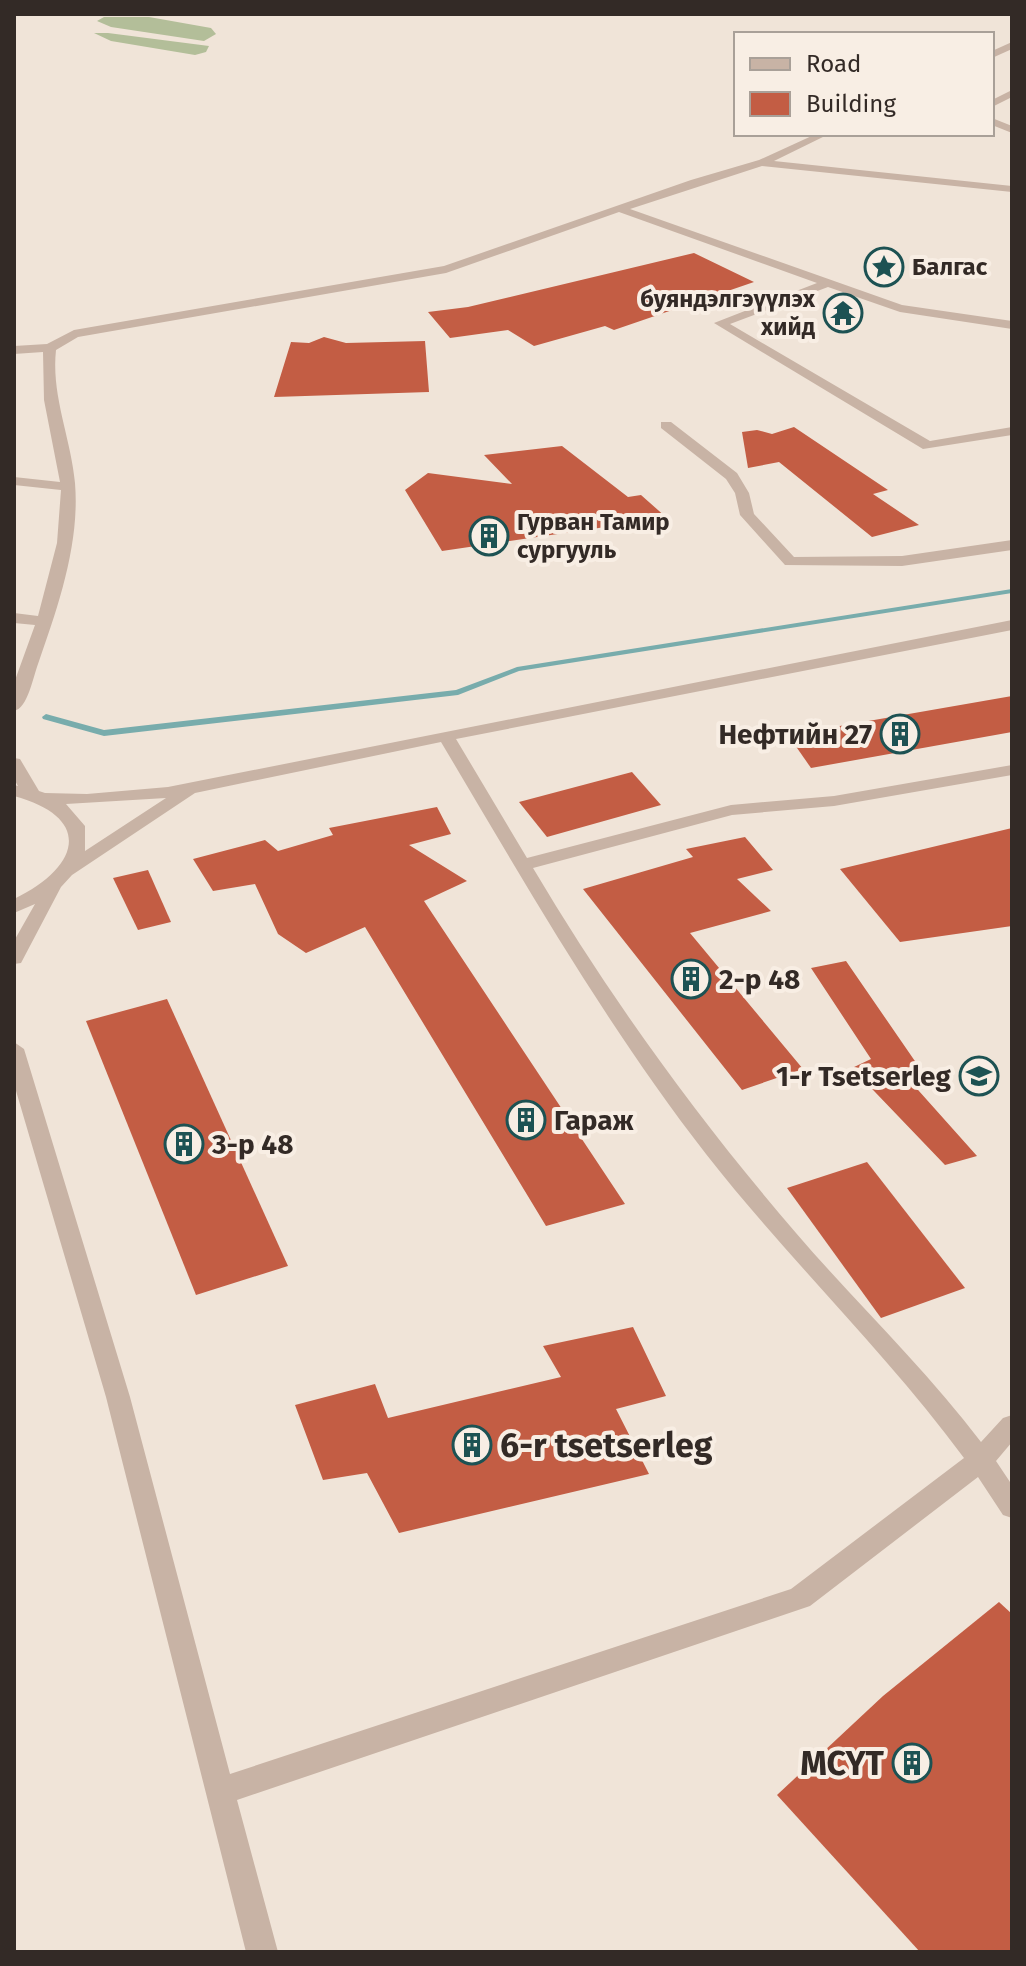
<svg xmlns="http://www.w3.org/2000/svg" width="1026" height="1966" font-family="'Fira Sans',sans-serif">
<rect width="100%" height="100%" fill="#f0e4d8"/>
<g fill="#b3be99">
<path d="M104 17H149L211 28 216 34 204 41 111 27 97 21Z"/>
<path d="M94 33H108L209 46 206 52 195 55 111 41Z"/>
</g>
<g fill="none" stroke-linecap="round" stroke-linejoin="round">
<path fill="#78acac" fill-rule="evenodd" d="M1012 589V593L519 671 458 695 104 736 43 719 42 717 46 714 104 730 456 690 517 667Z"/>
</g>
<g fill="#c35d44">
<path d="M694 253 754 282 614 330 605 326 534 346 508 330 450 338 428 312 468 307Z"/>
<path d="M324 337 346 343 425 341 429 392 274 397 291 342 309 343Z"/>
<path d="M794 427 888 490 873 494 919 525 872 537 779 462 748 468 742 432 757 430 772 434Z"/>
<path d="M562 446 628 497 641 495 667 518 442 551 405 490 428 473 512 484 484 455Z"/>
<path d="M1012 696V732L811 768 788 735Z"/>
<path d="M632 772 661 805 547 837 519 802Z"/>
<path d="M437 807 451 834 409 845 467 881 424 901 625 1204 546 1226 365 927 306 953 278 934 255 884 213 891 193 859 265 840 278 851 333 835 329 828Z"/>
<path d="M1012 828V926L900 942 840 869Z"/>
<path d="M745 837 773 870 737 879 771 911 690 933 803 1069 742 1090 583 889 693 857 686 849Z"/>
<path d="M148 870 171 922 138 930 113 878Z"/>
<path d="M846 961 919 1067 902 1072 977 1156 945 1165 852 1068 871 1059 811 968Z"/>
<path d="M167 999 288 1266 196 1295 86 1021Z"/>
<path d="M867 1162 965 1288 881 1318 787 1188Z"/>
<path d="M633 1327 666 1396 616 1409 649 1474 399 1533 367 1473 323 1480 295 1405 375 1384 388 1418 561 1377 543 1346Z"/>
<path d="M999 1602 1012 1614V1952H920L777 1795 883 1696Z"/>
</g>
<g fill="none" stroke-linecap="round" stroke-linejoin="round">
<g fill="#c8b3a5" fill-rule="evenodd">
<path d="M1012 42V49L992 58V51Z"/>
<path d="M1012 90V97L992 107V100Z"/>
<path d="M992 118 1012 126V133L992 125Z"/>
<path d="M816 134H829L774 161 1012 186V192L762 166 630 209 902 305 1012 321V329L900 312 828 287 730 324 930 441 1012 427V435L923 449 714 323 817 283 619 212 446 273 78 337 56 350C51 396 71 438 75 483 80 544 58 607 38 664 33 677 28 708 14 711V683L35 625 14 623V613L38 616 57 543 61 490 14 485V477L60 482 44 400 43 352 14 354V346L47 344 74 330 444 266 691 180 759 160Z"/>
<path d="M661 422H671L737 473 749 493 754 514 794 557 902 556 1012 540V550L902 566 785 565 740 515 735 493 726 479 661 428Z"/>
<path d="M1012 620V630L456 739 527 858 731 805 834 796 1012 765V775L834 806 732 815 533 868C610 998 698 1119 796 1233 857 1304 925 1368 981 1442L1003 1418 1012 1415V1442L996 1461 1012 1485V1518L1003 1515 978 1477 810 1606 237 1800 278 1952H246L106 1397 14 1084V1042L24 1049 130 1397 230 1774 791 1589 964 1458C885 1351 788 1259 706 1154 605 1024 525 883 441 742L195 793 72 875 61 887 21 963 14 964V941L35 904 14 913V899C79 868 95 818 14 796V785L18 786 14 779V758L20 759 39 791 45 793 87 794 168 787ZM166 798 85 851V826L66 804Z"/>
</g>
</g>
<defs>
<symbol id="sight-ring" viewBox="-11 -11 22 22"><circle r="9.5" fill="#f8eee4" stroke="#1d5253" stroke-width="1.5"/><path d="M0-6L1.8-2.2L6-1.7L2.9 1.2L3.7 5.4L0 3.3L-3.7 5.4L-2.9 1.2L-6-1.7L-1.8-2.2Z" fill="#1d5253"/></symbol>
<symbol id="temple-ring" viewBox="-11 -11 22 22"><circle r="9.5" fill="#f8eee4" stroke="#1d5253" stroke-width="1.5"/><path d="M0-6L5-2H3V0L6.5 2.5H4V6H1.5V3h-3V6H-4V2.5H-6.5L-3 0V-2H-5Z" fill="#1d5253"/></symbol>
<symbol id="building-ring" viewBox="-11 -11 22 22"><circle r="9.5" fill="#f8eee4" stroke="#1d5253" stroke-width="1.5"/><path d="M-4-6H4V6H1V3H-1V6H-4ZM-2.5-4.3h1.7v1.8h-1.7ZM.8-4.3h1.7v1.8H.8ZM-2.5-1h1.7V.8h-1.7ZM.8-1h1.7V.8H.8Z" fill="#1d5253"/></symbol>
<symbol id="school-ring" viewBox="-11 -11 22 22"><circle r="9.5" fill="#f8eee4" stroke="#1d5253" stroke-width="1.5"/><path d="M0-5L7-2L0 1L-7-2ZM-4 1L0 2.5L4 1V4Q0 6-4 4Z" fill="#1d5253"/></symbol>
</defs>
<g fill-rule="evenodd">
<use href="#sight-ring" x="862" y="245" width="44" height="44"/>
<use href="#temple-ring" x="821" y="291" width="44" height="44"/>
<use href="#building-ring" x="467" y="514" width="44" height="44"/>
<use href="#building-ring" x="878" y="712" width="44" height="44"/>
<use href="#building-ring" x="669" y="957" width="44" height="44"/>
<use href="#school-ring" x="957" y="1054" width="44" height="44"/>
<use href="#building-ring" x="504" y="1098" width="44" height="44"/>
<use href="#building-ring" x="162" y="1122" width="44" height="44"/>
<use href="#building-ring" x="450" y="1423" width="44" height="44"/>
<use href="#building-ring" x="890" y="1741" width="44" height="44"/>
</g>
<g text-anchor="middle" dominant-baseline="central" stroke-width="8" stroke-linejoin="round" paint-order="stroke">
<g font-size="24" font-weight="bold" fill="#332a26" stroke="#f8eee4" text-anchor="start">
<text x="912" y="267">Балгас</text>
<text x="815" y="299" text-anchor="end">буяндэлгэүүлэх<tspan x="815" dy="28">хийд</tspan></text>
<text x="517" y="522">Гурван Тамир<tspan x="517" dy="28">сургууль</tspan></text>
</g>
<g font-size="28" font-weight="bold" fill="#332a26" stroke="#f8eee4" text-anchor="start">
<text x="872" y="734" text-anchor="end">Нефтийн 27</text>
<text x="719" y="979">2-р 48</text>
<text x="951" y="1076" text-anchor="end">1-r Tsetserleg</text>
<text x="554" y="1120">Гараж</text>
<text x="212" y="1144">3-р 48</text>
</g>
<g font-size="34" font-weight="bold" fill="#332a26" stroke="#f8eee4" text-anchor="start">
<text x="500" y="1445">6-r tsetserleg</text>
<text x="884" y="1763" text-anchor="end">МСҮТ</text>
</g>
</g>
<rect width="1026" height="1966" fill="none" stroke="#332a26" stroke-width="32"/>
<rect x="734" y="32" width="260" height="104" fill="#f8eee4" stroke="#a9a098" stroke-width="2"/>
<rect x="750" y="58" width="40" height="12" fill="#c8b3a5" stroke="#a9a098" stroke-width="2"/>
<text x="806" y="72" font-size="24" fill="#332a26">Road</text>
<rect x="750" y="92" width="40" height="24" fill="#c35d44" stroke="#a9a098" stroke-width="2"/>
<text x="806" y="112" font-size="24" fill="#332a26">Building</text>
</svg>
